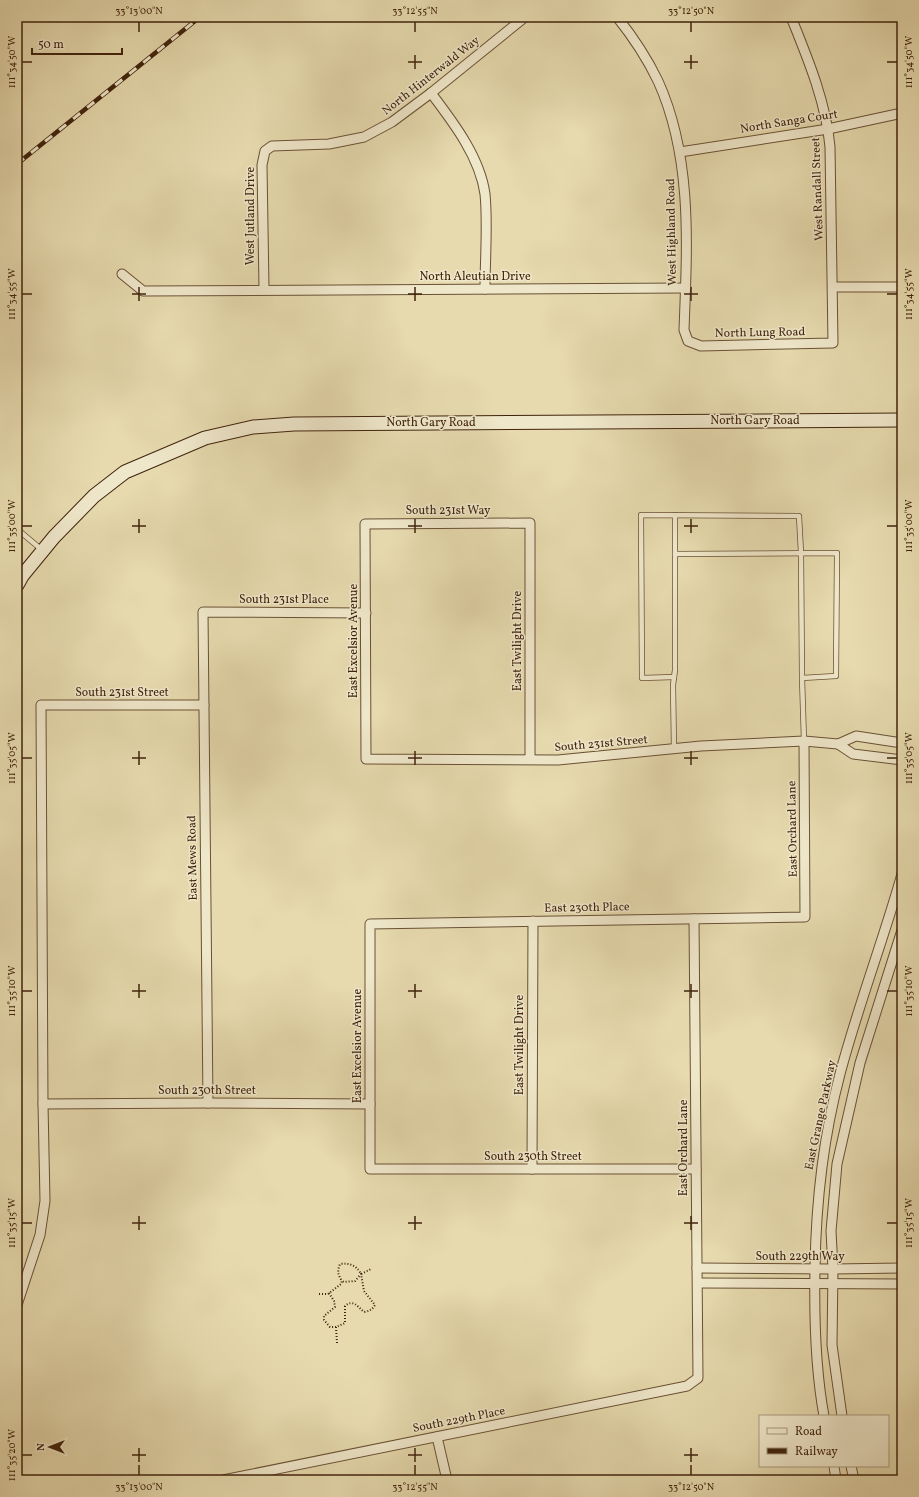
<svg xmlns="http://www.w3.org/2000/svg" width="919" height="1497" font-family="Vollkorn,serif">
<rect width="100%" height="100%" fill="#e6daae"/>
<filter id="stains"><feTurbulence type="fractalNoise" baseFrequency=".005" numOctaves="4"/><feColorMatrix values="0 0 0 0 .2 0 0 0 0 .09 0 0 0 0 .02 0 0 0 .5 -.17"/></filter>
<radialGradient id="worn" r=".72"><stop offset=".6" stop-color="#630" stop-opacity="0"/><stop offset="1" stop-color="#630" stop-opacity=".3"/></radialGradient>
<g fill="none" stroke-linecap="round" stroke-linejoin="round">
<defs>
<g id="lane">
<path d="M17 529 42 550"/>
<path d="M675 554V515"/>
<path d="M674 677 642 678 641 515 799 516 801 553 802 678"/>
<path d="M674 749 673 685 675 670V554L837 553 836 676 802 678 804 741"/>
</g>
<g id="street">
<path d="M617 17C633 37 647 58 658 81 693 158 687 247 684 330L688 341 701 346 833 343 830 147C826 102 808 59 791 17"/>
<path d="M431 93C453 122 480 157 485 194 488 224 485 259 485 289"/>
<path d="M680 152 828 129 902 113"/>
<path d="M122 274 143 291 686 288"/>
<path d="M833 287H902"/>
<path d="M264 289 262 165 265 151 272 146 329 144 364 137 392 122 431 93 525 17"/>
<path d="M838 744 853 754 902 760"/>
<path d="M530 760V523L365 524 366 759 558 760 701 746 804 741 838 744 856 736 902 743"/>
<path d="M208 1103 203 612 366 613"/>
<path d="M43 1104 208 1103 370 1104"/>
<path d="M532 1169 533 921"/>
<path d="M696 1169H370V924L805 917 804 741"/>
<path d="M697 1268 833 1269 902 1268"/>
<path d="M698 1283 902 1284"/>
<path d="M17 1305 40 1235 45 1201 43 1104 41 705H204"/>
<path d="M824 1416C815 1367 814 1318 815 1268 816 1202 823 1138 840 1074 858 1006 883 941 902 874"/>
<path d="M842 1416 832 1345 833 1269 831 1231 837 1164 860 1063 902 930"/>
<path d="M437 1437 447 1480"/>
<path d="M834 1466 836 1480"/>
<path d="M851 1466 854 1480"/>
<path d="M223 1480 687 1386 698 1378 694 919"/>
</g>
<path id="secondary" d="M17 585 22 576 54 537 94 496 125 472 205 438 253 427 294 424 902 420"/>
</defs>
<use href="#lane" stroke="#6a5135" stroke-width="6"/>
<use href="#street" stroke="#6a5135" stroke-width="11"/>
<use href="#secondary" stroke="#40230d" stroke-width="15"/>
<g stroke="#40230d" stroke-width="2" stroke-dasharray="1 2" stroke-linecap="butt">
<path d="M329 1293 334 1301 335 1307 324 1316V1320L330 1327H336"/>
<path d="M319 1294H328L341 1284 342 1281C338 1275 337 1271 340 1264 350 1263 356 1265 361 1274L371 1269"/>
<path d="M337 1343 336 1327 345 1323V1306C353 1299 357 1306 364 1312 369 1311 372 1310 375 1305L364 1291 361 1274 355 1281 344 1282 342 1281"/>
</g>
<use href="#lane" stroke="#efe7ca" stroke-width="4.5"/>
<use href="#street" stroke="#efe7ca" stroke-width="9"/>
<use href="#secondary" stroke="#efe7ca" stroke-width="13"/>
<defs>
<path id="rail" d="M17 164 200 17"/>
</defs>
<use href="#rail" stroke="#40230d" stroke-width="4.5"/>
<use href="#rail" stroke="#efe7ca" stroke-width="3" stroke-dasharray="9" stroke-linecap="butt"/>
</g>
<path fill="none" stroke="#40230d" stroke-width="1.5" d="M139 22V32M415 22V32M691 22V32M415 55V69M691 55V69M22 62H32M408 62H422M684 62H698M887 62H897M139 287V301M415 287V301M691 287V301M22 294H32M132 294H146M408 294H422M684 294H698M887 294H897M139 519V533M415 519V533M691 519V533M22 526H32M132 526H146M408 526H422M684 526H698M887 526H897M139 751V765M415 751V765M691 751V765M22 758H32M132 758H146M408 758H422M684 758H698M887 758H897M139 984V998M415 984V998M691 984V998M22 991H32M132 991H146M408 991H422M684 991H698M887 991H897M139 1216V1230M415 1216V1230M691 1216V1230M22 1223H32M132 1223H146M408 1223H422M684 1223H698M887 1223H897M139 1448V1462M415 1448V1462M691 1448V1462M22 1455H32M132 1455H146M408 1455H422M684 1455H698M139 1465V1475M415 1465V1475M691 1465V1475"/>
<g text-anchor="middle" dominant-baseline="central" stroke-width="3" stroke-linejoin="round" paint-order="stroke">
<g font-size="12" fill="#40230d" stroke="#efe7ca">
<text transform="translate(431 76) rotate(-38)">North Hinterwald Way</text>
<text transform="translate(789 122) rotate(-9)">North Sanga Court</text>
<text transform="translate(818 189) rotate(-92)">West Randall Street</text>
<text transform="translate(251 216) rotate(-90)">West Jutland Drive</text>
<text transform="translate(672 232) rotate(-91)">West Highland Road</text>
<text x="475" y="277">North Aleutian Drive</text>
<text transform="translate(760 333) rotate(-1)">North Lung Road</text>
<text x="755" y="421">North Gary Road</text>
<text x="431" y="423">North Gary Road</text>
<text x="448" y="511">South 231st Way</text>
<text x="284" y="600">South 231st Place</text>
<text transform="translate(354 641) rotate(-90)">East Excelsior Avenue</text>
<text transform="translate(518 641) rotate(-90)">East Twilight Drive</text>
<text x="122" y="693">South 231st Street</text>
<text transform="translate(601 744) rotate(-5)">South 231st Street</text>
<text transform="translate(793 829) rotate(-91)">East Orchard Lane</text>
<text transform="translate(193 858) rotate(-91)">East Mews Road</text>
<text transform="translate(587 908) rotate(-1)">East 230th Place</text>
<text transform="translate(520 1045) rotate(-90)">East Twilight Drive</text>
<text transform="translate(358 1046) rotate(-90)">East Excelsior Avenue</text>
<text x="207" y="1091">South 230th Street</text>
<text transform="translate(821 1115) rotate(-78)">East Grange Parkway</text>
<text transform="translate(684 1148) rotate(-90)">East Orchard Lane</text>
<text x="533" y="1157">South 230th Street</text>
<text x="800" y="1257">South 229th Way</text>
<text transform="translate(459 1420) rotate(-11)">South 229th Place</text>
</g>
</g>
<rect width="919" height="1497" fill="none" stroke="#e6daae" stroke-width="44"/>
<rect x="759" y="1415" width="130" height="52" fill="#efe7ca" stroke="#a9997e"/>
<rect x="767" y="1428" width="20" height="6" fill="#efe7ca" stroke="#a9997e"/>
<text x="795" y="1435" font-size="12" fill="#40230d">Road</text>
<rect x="767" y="1448" width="20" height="6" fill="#40230d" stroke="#a9997e"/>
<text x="795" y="1455" font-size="12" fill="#40230d">Railway</text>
<g transform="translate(50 1447) rotate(270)" stroke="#efe7ca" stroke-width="3" paint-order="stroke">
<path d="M0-3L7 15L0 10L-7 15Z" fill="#40230d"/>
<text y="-6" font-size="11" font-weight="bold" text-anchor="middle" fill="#40230d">N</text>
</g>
<path d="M32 48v6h90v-6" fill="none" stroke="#40230d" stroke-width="2"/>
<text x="38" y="48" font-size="12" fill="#40230d" stroke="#efe7ca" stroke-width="3" paint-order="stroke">50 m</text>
<rect x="22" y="22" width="875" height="1453" fill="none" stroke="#40230d" stroke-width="1.5"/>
<g font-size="10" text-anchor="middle" fill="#40230d">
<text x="139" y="14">33°13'00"N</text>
<text x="415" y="14">33°12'55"N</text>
<text x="691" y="14">33°12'50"N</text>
<text transform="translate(908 62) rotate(-90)" y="4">111°34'50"W</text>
<text transform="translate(11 62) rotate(-90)" y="4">111°34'50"W</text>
<text transform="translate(908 294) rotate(-90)" y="4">111°34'55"W</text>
<text transform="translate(11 294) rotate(-90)" y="4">111°34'55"W</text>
<text transform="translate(908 526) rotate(-90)" y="4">111°35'00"W</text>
<text transform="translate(11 526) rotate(-90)" y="4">111°35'00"W</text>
<text transform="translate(908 758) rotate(-90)" y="4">111°35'05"W</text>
<text transform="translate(11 758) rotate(-90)" y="4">111°35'05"W</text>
<text transform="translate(908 991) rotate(-90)" y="4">111°35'10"W</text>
<text transform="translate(11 991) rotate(-90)" y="4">111°35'10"W</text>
<text transform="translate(11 1223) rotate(-90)" y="4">111°35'15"W</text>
<text transform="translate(908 1223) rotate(-90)" y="4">111°35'15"W</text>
<text transform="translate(11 1455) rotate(-90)" y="4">111°35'20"W</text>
<text x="139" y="1490">33°13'00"N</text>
<text x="415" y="1490">33°12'55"N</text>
<text x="691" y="1490">33°12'50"N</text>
</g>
<rect width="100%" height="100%" filter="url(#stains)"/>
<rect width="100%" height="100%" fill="url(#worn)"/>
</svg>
